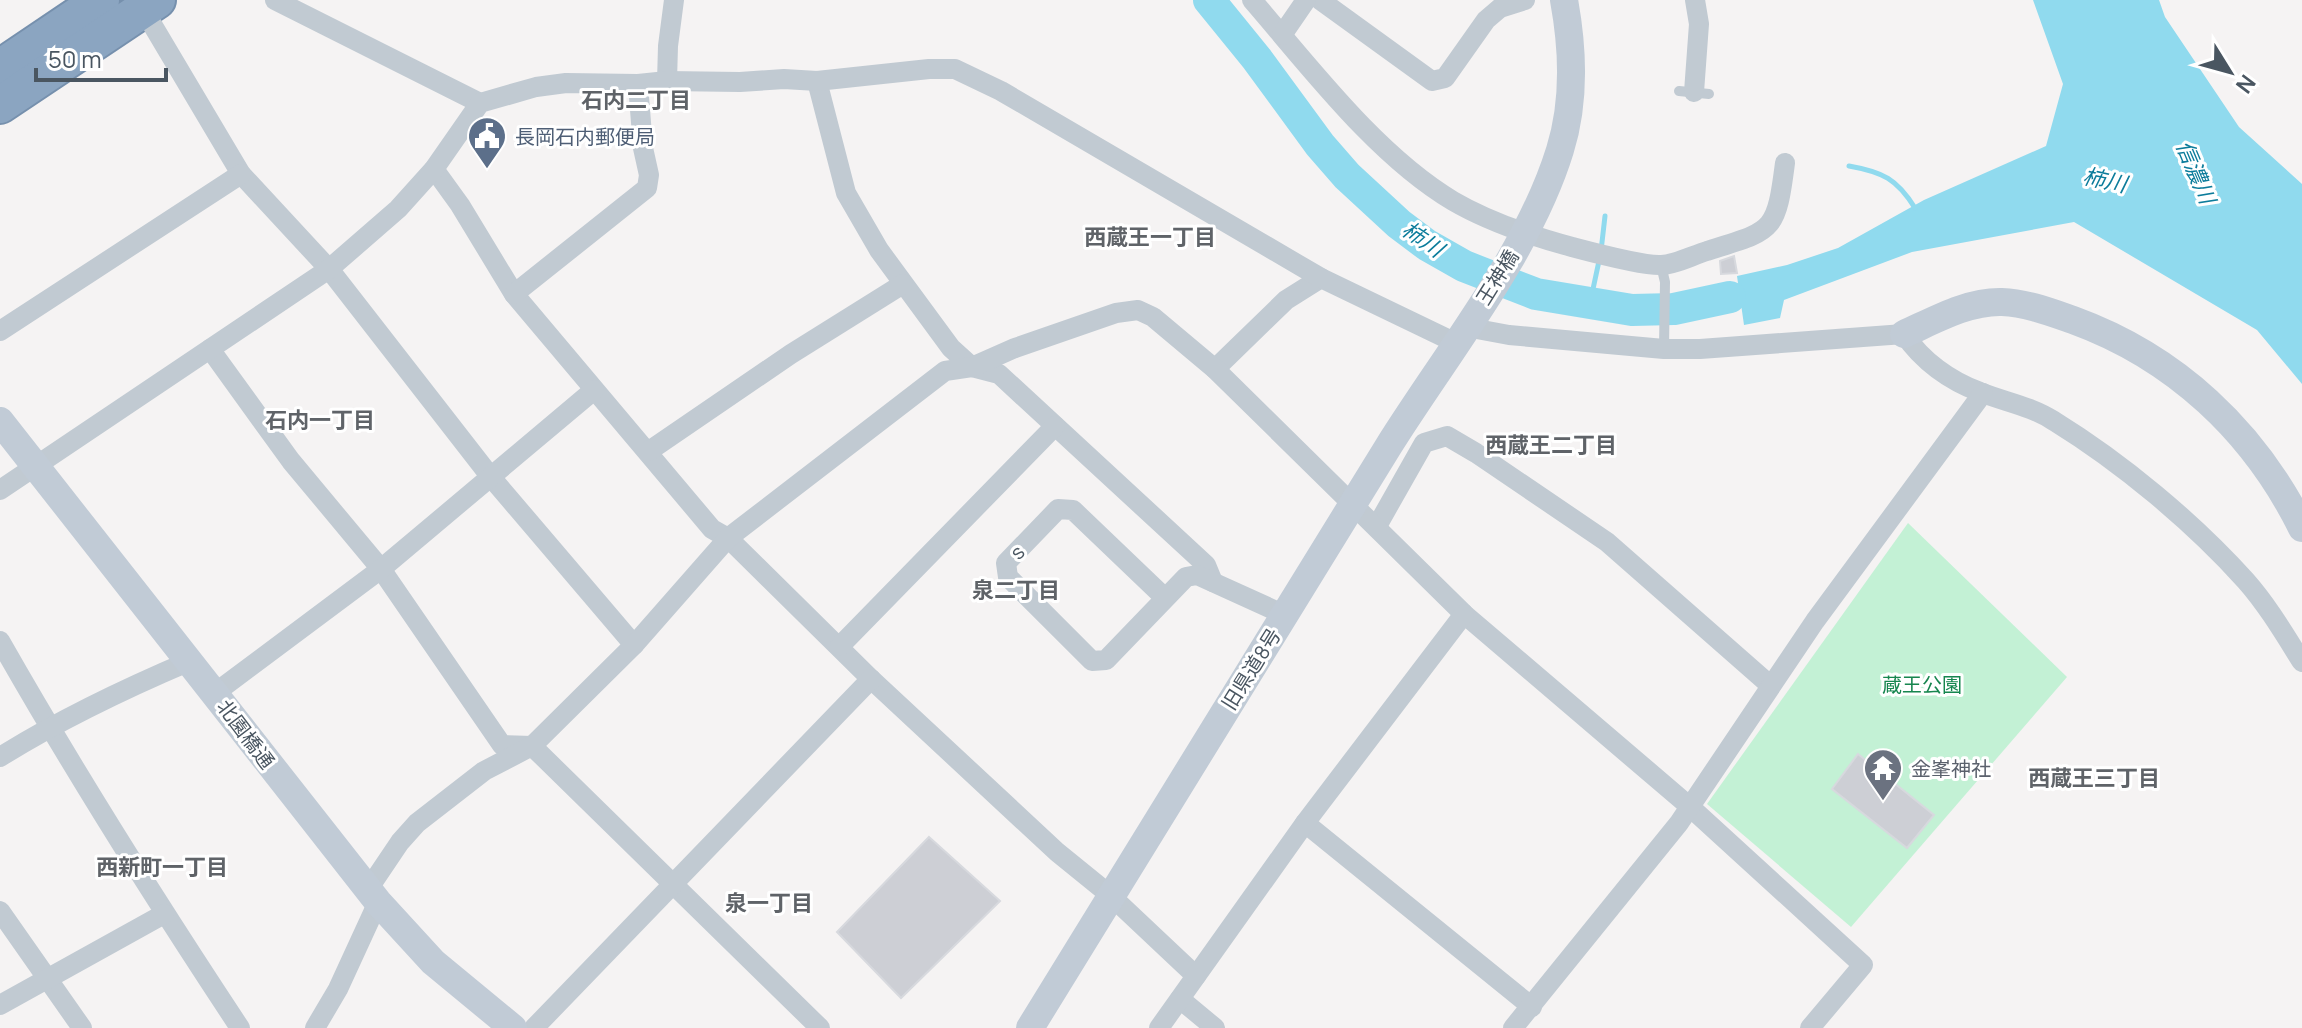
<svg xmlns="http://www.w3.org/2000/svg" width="2302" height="1028" font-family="Manrope,'Noto Sans JP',sans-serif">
<rect width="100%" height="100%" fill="#f5f3f3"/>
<path fill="#c3f1d5" d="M1908 523 2067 677 1851 927 1707 804Z"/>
<path fill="#90daee" d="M2033 0H2159L2165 17 2239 127 2302 184V384L2257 330 2074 222 1912 252 1784 300 1780 318 1744 325 1737 276 1787 265 1838 248 1924 200 2046 146 2063 84Z"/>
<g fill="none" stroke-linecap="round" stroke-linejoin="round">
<g stroke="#90daee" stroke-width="5">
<path d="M1849 166C1883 172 1897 179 1915 208"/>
<path d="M1601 251 1605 216"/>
<path d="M1590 303 1599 261"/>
</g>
<path stroke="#90daee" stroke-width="32" d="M1209 0 1257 59 1320 145 1347 176 1399 224 1427 245 1464 266 1536 294 1632 310 1674 309 1730 297"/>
</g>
<g fill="#cdcfd5" stroke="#d7d9de" stroke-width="2">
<path d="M1734 256 1737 273 1721 274 1720 261Z"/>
<path d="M1858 754 1934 815 1907 848 1832 789Z"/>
<path d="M929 837 1000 901 901 998 837 932Z"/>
</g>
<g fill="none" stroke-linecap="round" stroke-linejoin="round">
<defs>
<g id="highway">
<path d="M0 68 101 0"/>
<path d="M0 105 157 0"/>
</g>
</defs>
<use href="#highway" stroke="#7690ad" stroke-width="40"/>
<g stroke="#c1cad2" stroke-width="10">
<path d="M1679 91 1709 94"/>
<path d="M1661 265 1665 282 1664 349"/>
</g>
<g stroke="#c1cad2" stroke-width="20">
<path d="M275 0 480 103"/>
<path d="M1252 0C1310 67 1376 155 1453 201 1489 222 1531 236 1572 247 1591 252 1643 266 1661 265 1675 265 1693 255 1707 251 1773 230 1776 234 1785 163"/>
<path d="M1320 0 1432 81 1445 78 1486 20 1500 8 1525 0"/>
<path d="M143 9 241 174 329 269 490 476 634 645"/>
<path d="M1282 35 1306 0"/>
<path d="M667 81 668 46 674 0"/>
<path d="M817 81 846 193 879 250 951 348 972 367 999 374 1206 565 1213 582"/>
<path d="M1694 92 1699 24 1695 0"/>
<path d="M434 169 460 205 514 294 712 529 728 538 871 679 1057 852 1110 895 1196 976"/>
<path d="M514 294 647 188 649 175 643 148 638 84"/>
<path d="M1466 327 1509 335 1664 349H1700L1904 334C1922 361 1950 381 1980 392 2005 402 2031 406 2054 421 2122 463 2193 522 2246 581 2268 606 2285 635 2302 662"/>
<path d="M0 331 241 174"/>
<path d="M210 349 291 461 381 569 502 745 532 746 820 1028"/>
<path d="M1215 369 1286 300 1321 278"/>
<path d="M649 451 791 354 903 284"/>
<path d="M0 490 329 269 398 209 434 169 480 103 536 87 566 83 638 84 667 81 740 82 784 79 817 81 929 69H955L1001 91 1321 278 1456 343"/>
<path d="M1377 526 1424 443 1447 436 1476 453 1607 542 1771 686"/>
<path d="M1165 598 1073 510 1058 509 1006 563 1008 577 1092 661 1106 660 1186 577 1197 575 1285 615"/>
<path d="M0 641C75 773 156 901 240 1028"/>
<path d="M840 646 1055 426"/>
<path d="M215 693 381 569 594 390"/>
<path d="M0 757C61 719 124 689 190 661"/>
<path d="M1305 823 1532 1007"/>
<path d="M369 888 400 842 417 823 484 771 532 746 634 645 728 538 945 371 972 367 1015 348 1116 313 1138 310 1153 317 1215 369 1464 614 1689 806 1863 965 1810 1028"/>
<path d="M0 911 82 1028"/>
<path d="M1180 999 1215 1028"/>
<path d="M0 1005 164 914"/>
<path d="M315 1028 338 989 378 902"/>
<path d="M534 1028 871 679"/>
<path d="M1159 1028 1305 823 1464 614"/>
<path d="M1513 1028 1679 823 1815 621 1983 393"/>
</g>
<g stroke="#c1cbd6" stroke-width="28">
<path d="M1904 334C1935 320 1968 301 2002 302 2027 303 2050 312 2073 320 2175 357 2254 431 2302 528"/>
<path d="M0 421 378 902 433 962 513 1028"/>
<path d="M1030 1028C1149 834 1268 640 1388 447 1446 354 1528 254 1560 150 1575 102 1573 49 1564 0"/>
</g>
<use href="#highway" stroke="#8ba5c1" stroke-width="36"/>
</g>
<defs>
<symbol id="civic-pin" viewBox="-11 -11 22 30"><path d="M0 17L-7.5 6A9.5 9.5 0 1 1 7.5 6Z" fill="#5c6f8a" stroke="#fff"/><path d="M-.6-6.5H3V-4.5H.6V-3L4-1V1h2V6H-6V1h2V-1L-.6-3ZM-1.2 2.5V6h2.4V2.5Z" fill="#fff"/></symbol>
<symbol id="temple-pin" viewBox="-11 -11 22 30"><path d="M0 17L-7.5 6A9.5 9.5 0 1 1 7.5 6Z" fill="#6b7280" stroke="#fff"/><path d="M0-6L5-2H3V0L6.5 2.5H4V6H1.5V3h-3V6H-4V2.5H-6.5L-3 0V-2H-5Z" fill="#fff"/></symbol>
</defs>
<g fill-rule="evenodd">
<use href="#civic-pin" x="465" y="114" width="44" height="60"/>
<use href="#temple-pin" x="1861" y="746" width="44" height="60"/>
</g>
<g text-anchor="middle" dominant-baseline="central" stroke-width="6" stroke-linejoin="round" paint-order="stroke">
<g font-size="20" fill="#4e5e75" stroke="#fff" text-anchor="start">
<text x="515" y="136">長岡石内郵便局</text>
</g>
<g font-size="20" fill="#4a5661" stroke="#fff">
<text transform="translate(1497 277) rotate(-58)">王神橋</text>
<text transform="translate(1017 552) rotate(-46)">s</text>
<text transform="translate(1251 669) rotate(-58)">旧県道8号</text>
<text transform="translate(246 734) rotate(53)">北園橋通</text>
</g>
<g font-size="20" fill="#17864f" stroke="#fff">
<text x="1922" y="684">蔵王公園</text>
</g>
<g font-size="20" fill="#5b616d" stroke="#fff" text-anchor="start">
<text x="1911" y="768">金峯神社</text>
</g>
<g font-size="22" font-weight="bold" fill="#5f6368" stroke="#fff">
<text x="636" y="100">石内二丁目</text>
<text x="1150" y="237">西蔵王一丁目</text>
<text x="320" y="420">石内一丁目</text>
<text x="1551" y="445">西蔵王二丁目</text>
<text x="1016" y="590">泉二丁目</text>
<text x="2094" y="778">西蔵王三丁目</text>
<text x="162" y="867">西新町一丁目</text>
<text x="769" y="903">泉一丁目</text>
</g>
<g font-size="22" font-style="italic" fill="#0c7c9b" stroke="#fff">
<text transform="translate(2196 172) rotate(67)">信濃川</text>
<text transform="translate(2105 180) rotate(12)">柿川</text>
<text transform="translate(1423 239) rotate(34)">柿川</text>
</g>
</g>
<g transform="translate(2230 72) rotate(127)" stroke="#ffffff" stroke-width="6" paint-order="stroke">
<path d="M0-6L14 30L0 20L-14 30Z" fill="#4a5661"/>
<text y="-12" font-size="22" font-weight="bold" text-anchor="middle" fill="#4a5661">N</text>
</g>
<path d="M36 68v12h130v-12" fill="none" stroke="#4a5661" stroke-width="4"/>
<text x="48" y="68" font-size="24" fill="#4a5661" stroke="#ffffff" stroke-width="6" paint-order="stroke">50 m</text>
</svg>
